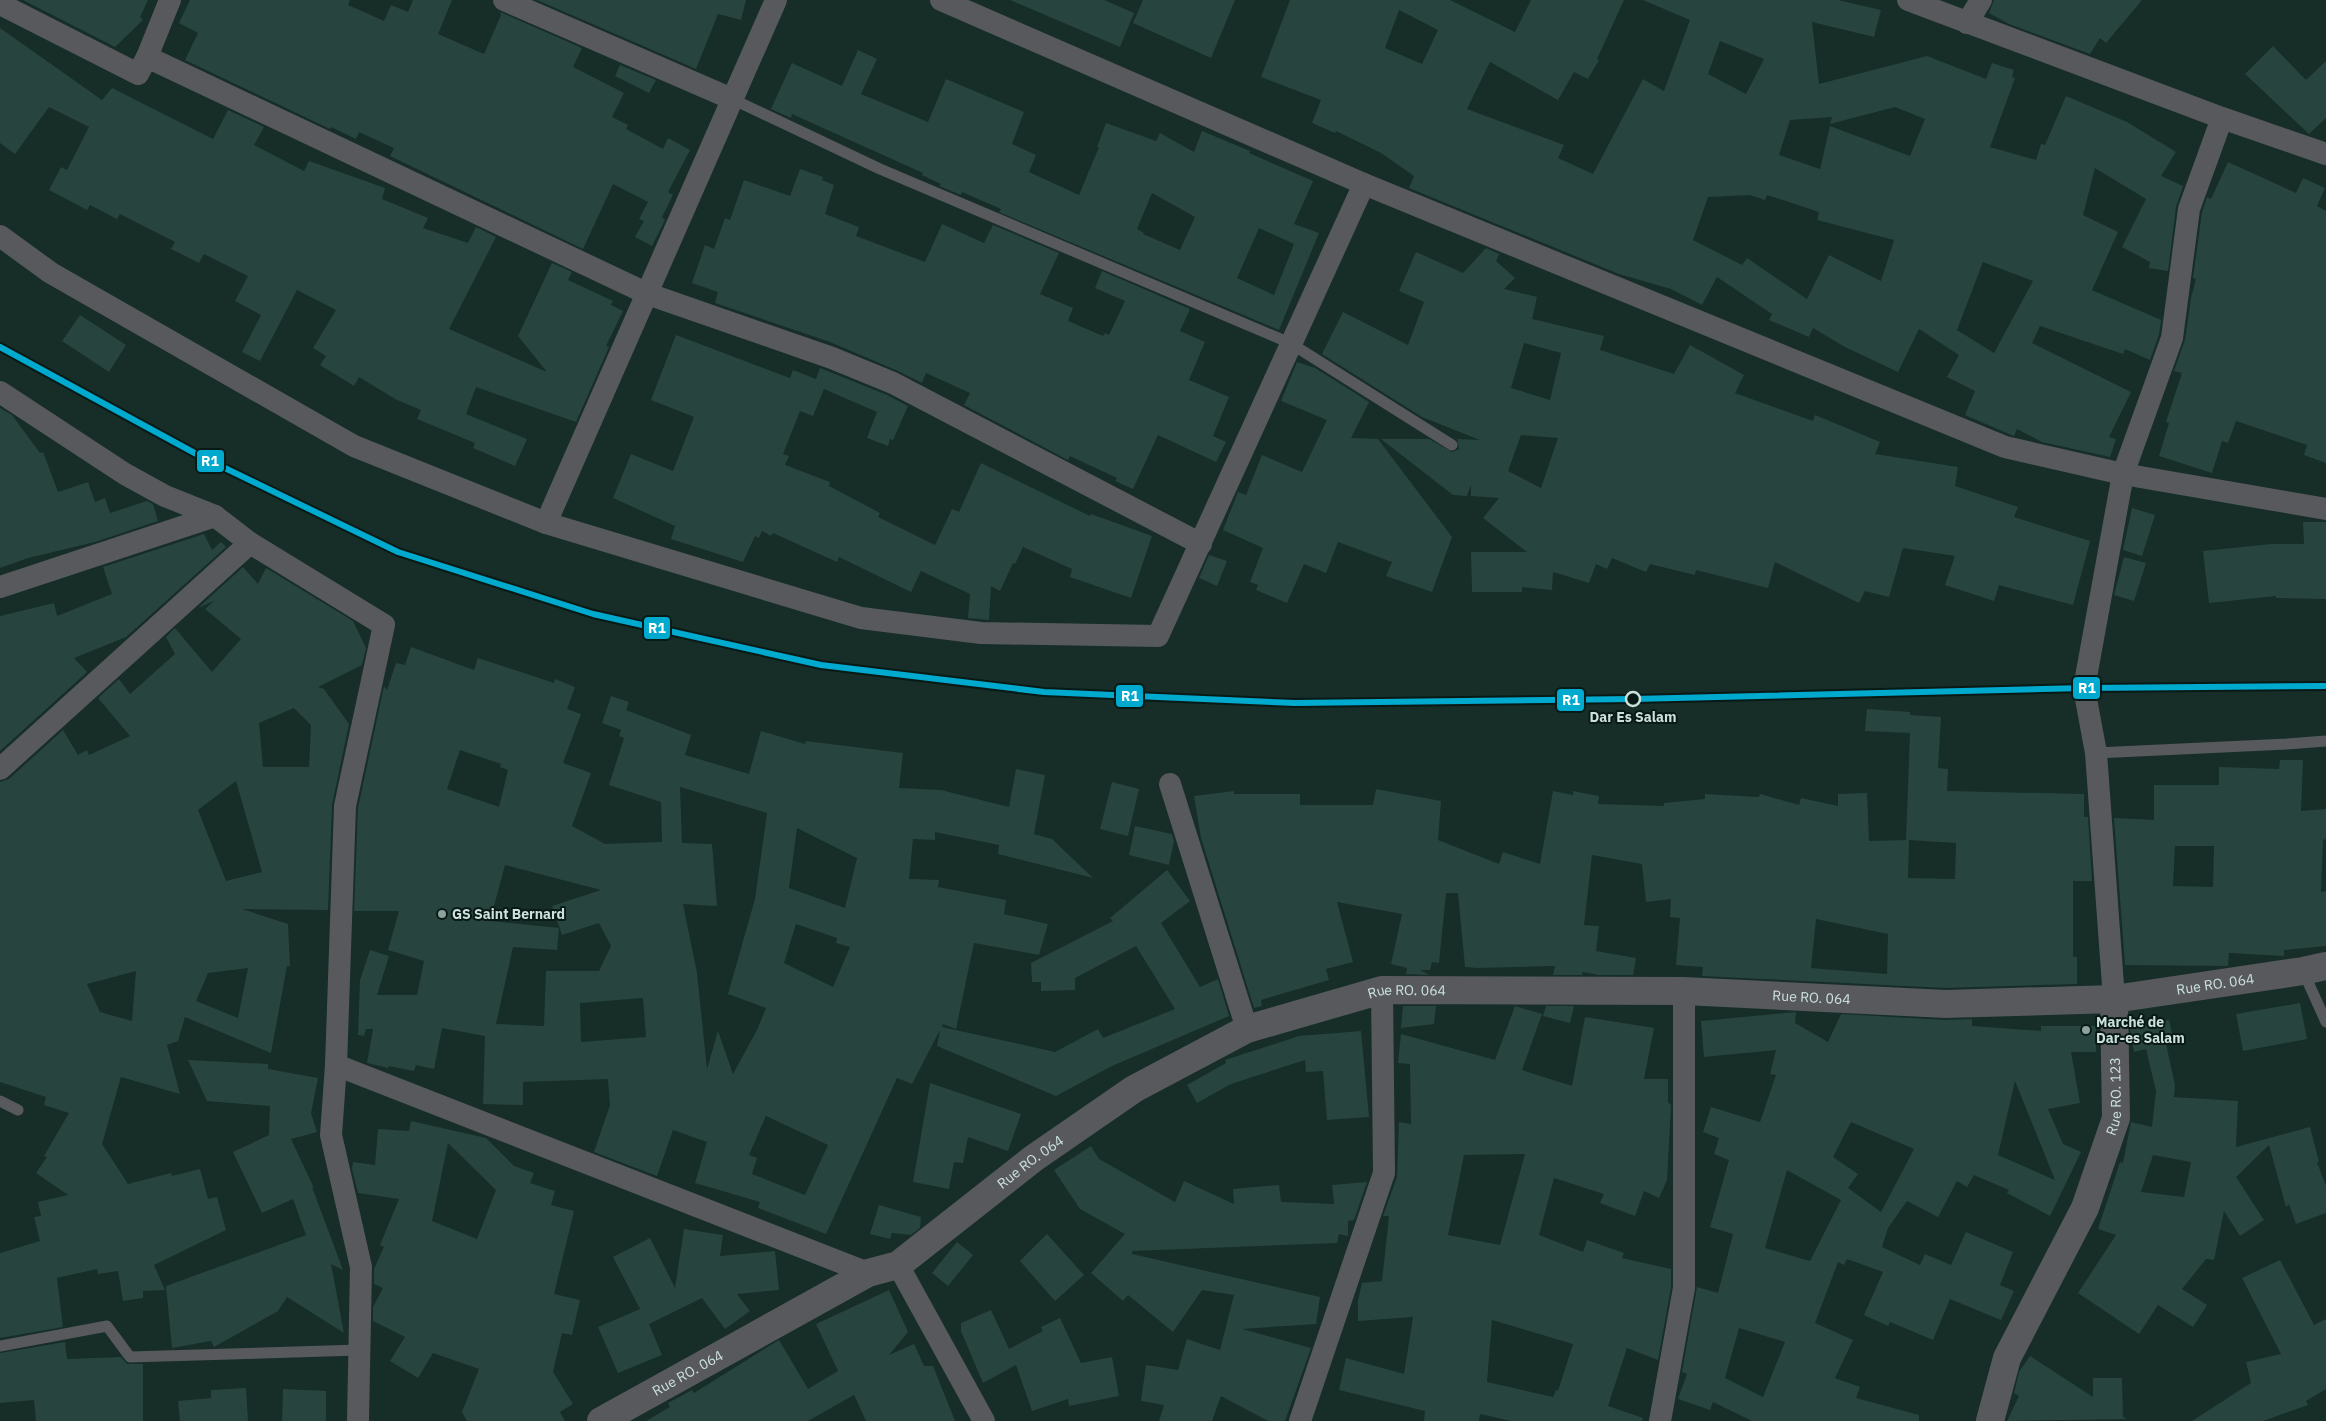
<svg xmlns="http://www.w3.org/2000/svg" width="2326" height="1421" font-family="'IBM Plex Sans',sans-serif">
<rect width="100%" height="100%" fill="#162d28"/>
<g fill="#28443f" fill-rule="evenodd">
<path d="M23 0H148L140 17 143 20 115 47Z"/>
<path d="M190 0H350L348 5 384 21 391 5 408 12 413 0H452L438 34 484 54 501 15 500 12 582 48 573 67 624 93 612 117 628 125 626 129 663 149 668 138 690 150 668 192 673 195 662 217 665 220 652 246 635 237 644 221 639 219 648 202 613 184 583 249 390 156 394 148 359 132 356 139 331 127 330 129 185 60 198 33 179 23Z"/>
<path d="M537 0H746L741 20 718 14 696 69Z"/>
<path d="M1010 0H1104L1134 13 1120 47Z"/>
<path d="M1143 0H1235L1211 58 1133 23Z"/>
<path d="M1290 0H1450L1515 32 1531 0H1624L1597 59 1599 60 1588 79 1574 72 1558 100 1490 62 1467 109 1564 145 1558 158 1593 174 1643 79 1664 91 1690 20 1643 0H1838L1881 10 1874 37 1812 22 1819 84 1927 56 1986 79 1992 63 2014 70 2012 77 2015 78 1990 147 2036 160 2041 144 2045 145 2066 96 2127 122 2176 152 2161 176 2183 186 2176 207 2168 271 2149 268 2150 262 2122 247 2146 199 2095 168 2083 215 2118 232 2092 290 2161 320 2159 335 2150 360 2125 349 2123 354 2040 326 2032 343 2131 392 2109 437 2116 439 2110 457 2042 442 2017 429 2014 436 2009 434 1965 415 1975 391 1947 377 1959 355 1919 329 1898 372 1845 347 1813 328 1809 337 1769 320 1772 314 1717 277 1702 305 1671 289 1619 274 1409 188 1414 176 1381 153 1336 131 1335 133 1312 123 1321 100 1261 77ZM1399 10 1438 30 1422 64 1385 48ZM1720 41 1764 59 1746 94 1708 74ZM1895 107 1925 119 1910 156 1830 126 1820 169 1779 155 1790 120 1832 117 1830 124ZM1750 195 1765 200 1767 195 1819 212 1817 220 1894 240 1881 281 1829 255 1807 299 1747 258 1742 265 1693 240 1708 197ZM1983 262 2033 281 1994 353 1957 330Z"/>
<path d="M1994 0H2142L2106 43 2100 38 2090 54 2009 24 1989 13Z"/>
<path d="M0 28 102 100 112 88 213 139 228 110 264 127 254 145 304 171 309 161 385 188 382 199 428 218 423 228 468 243 476 227 496 237 449 329 547 372 518 336 552 263 572 272 568 280 613 301 611 305 623 311 606 346 609 347 576 422 476 387 466 414 527 439 515 466 473 448 475 443 417 419 421 410 397 400 359 377 354 386 320 365 326 356 313 348 336 310 297 290 260 361 242 352 261 315 235 301 248 276 204 254 199 263 171 249 175 242 120 214 117 219 90 205 87 210 49 190 61 167 67 170 89 127 49 107 15 154 0 143Z"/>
<path d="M2273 46 2306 80 2326 61V118L2309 134 2245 74Z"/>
<path d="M858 50 877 59 861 94 928 122 946 79 1024 112 1012 144 1036 155 1029 172 1079 195 1099 147H1097L1106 123 1156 141 1160 133 1194 152 1202 131 1250 151 1249 153 1313 181 1294 224 1319 233 1279 330 999 212 1001 209 962 192 961 195 939 186 941 184 922 175 923 173 792 114 791 118 771 109 792 63 842 86ZM1152 193 1195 217 1180 250 1143 234 1144 233 1137 229ZM1259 228 1294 244 1274 295 1237 278Z"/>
<path d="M620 65 656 80 649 93 615 76Z"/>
<path d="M2228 162 2296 193 2303 178 2325 188 2317 206 2326 211V463L2304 455 2307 445 2236 421 2228 443 2222 441 2212 473 2159 456 2169 423 2166 422 2182 373 2174 371 2185 340 2191 298 2196 279 2193 278 2202 212 2207 197 2211 199Z"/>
<path d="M800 169 823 177 822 180 834 185 825 214 859 227 856 236 925 262 942 224 984 243 993 225 1059 253 1040 294 1073 308 1068 321 1103 336 1105 333 1109 335 1125 301 1095 288 1102 271 1190 309 1180 331 1205 342 1189 380 1229 397 1213 436 1226 442 1216 462 1158 435 1133 489 1115 481 1117 478 1070 456 1068 460 964 405 970 393 926 373 922 383 898 371 830 342 715 303 718 292 692 283 705 245 714 249 725 218 730 220 744 180 790 196Z"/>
<path d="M1486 248 1499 254 1496 261 1515 278 1504 289 1537 297 1532 319 1604 336 1600 350 1674 374 1690 345 1744 375 1735 393 1813 421 1815 415 1880 442 1875 454 1958 467 1955 486 2018 507 2014 517 2090 541 2073 605 1999 585 1994 601 1945 585 1955 556 1903 548 1889 597 1865 591 1859 603 1775 562 1768 588 1696 570 1695 575 1650 564 1646 572 1612 558 1607 569 1596 564 1589 583 1553 572 1552 590 1522 587V592H1472L1471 552H1527L1483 518 1499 498 1471 496V485L1467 496 1453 495 1381 439H1429L1452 452 1459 449 1457 439 1480 440 1422 417 1322 354 1343 312 1408 345 1424 302 1399 291 1416 252 1463 273ZM1524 343 1561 353 1550 400 1511 388ZM1521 435 1558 438 1541 488 1508 471Z"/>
<path d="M80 315 126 345 109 372 62 341Z"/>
<path d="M676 335 790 378 793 370 816 379 820 368 887 395 908 406 893 440 890 439 888 446 867 438 877 412 824 389 813 416 800 411 783 454 789 456 785 465 830 482 829 486 880 513 878 517 935 545 952 509 959 512 981 463 1090 516 1091 514 1152 536 1131 598 1070 577 1072 569 1023 547 1015 564 1013 563 1000 591 991 586 989 620 968 618 970 594 921 571 911 592 839 557 837 562 773 533 771 536 762 531 759 538 755 536 743 562 671 539 675 526 613 498 631 454 673 471 694 417 651 400Z"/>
<path d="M1297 362 1315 368 1369 402 1351 438 1378 439 1452 537 1432 592 1386 576 1392 562 1338 542 1326 573 1304 564 1287 603 1256 590 1258 585 1250 582 1263 548 1223 530 1238 492 1246 495 1262 455 1302 472 1327 420 1281 401Z"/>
<path d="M0 408 12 415 40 453 43 452 58 492 88 482 95 502 105 498 110 513 147 501 153 504 158 521 95 542 28 558 0 568Z"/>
<path d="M2132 508 2155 515 2142 556 2123 550Z"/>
<path d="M2303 522H2326V599L2276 598V596L2209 603 2203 551 2271 544H2304Z"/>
<path d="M204 534 212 550 221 542 226 547 126 637 74 658 87 672 0 751V616L54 603 57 616 112 594 103 567Z"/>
<path d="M1209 555 1227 561 1217 586 1199 578Z"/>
<path d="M2124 557 2146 563 2134 601 2114 595Z"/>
<path d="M243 567 258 584 266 568 353 621 366 648 362 665 318 687 324 689 349 724 332 805 328 910 242 909 288 924 290 966H287L271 1053 185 1017 178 1041 167 1045 180 1094 121 1077 102 1144 128 1184 171 1173 172 1176 200 1169 208 1199 217 1197 226 1230 154 1265 165 1290 143 1291V1298L123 1301 118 1271 98 1274 97 1269 57 1278 63 1327 0 1338V1253L40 1241 34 1217 41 1216 38 1202 68 1195 36 1173 47 1157 44 1156 69 1113 44 1105 46 1097 0 1082V782L9 779 63 730 78 755 87 750 89 755 130 736 98 698 119 679 130 694 175 654 166 637 175 628 212 672 241 639 205 609 214 601 198 608ZM294 708 311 725 309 767H263L259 723ZM236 781 262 872 226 881 198 810ZM248 968 238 1018 196 1001 208 973ZM136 971 132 1021 100 1012 87 984Z"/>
<path d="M411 647 474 670 478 658 554 683 555 679 575 687 567 709 581 714 563 763 591 773 572 826 605 844 662 842 661 802 609 785 624 738 619 736 621 730 602 723 611 696 629 702 626 710 691 735 685 755 749 774 761 731 805 744 806 741 903 753 899 788 941 790 1009 807 1016 769 1045 775 1034 834 1052 839 1093 878 998 854 999 845 935 832V840L913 839 909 879 939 880 938 887 1006 900 1004 914 1048 924 1039 955 974 943 956 1029 943 1024 942 1027 1055 1052 1098 1029 1103 1038 1175 1009 1136 946 1075 978V990L1041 991V982H1032L1031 963 1113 921 1110 918 1167 870 1190 901 1161 923 1200 987 1218 979 1229 1016 1112 1066 1056 1096 937 1046 940 1030 912 1084 897 1078 826 1234 758 1208 760 1202 695 1183 707 1142 673 1130 657 1176 594 1152 610 1105 608 1079 523 1082V1105L483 1104 485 1036 442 1028 434 1069 416 1065 414 1071 389 1066 388 1068 367 1063 373 1029H366L364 1036 358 1035 360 980 370 950 389 956 377 995H417L424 961 388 950 399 911H354L358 808 384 686 387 690 396 663 405 665ZM460 750 501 764 500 767 508 770 499 807 447 789ZM680 787 767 813 755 899 728 994 766 1008 757 1030 733 1074 718 1031 707 1069 697 973 683 904 717 906 712 844 682 843ZM797 828 857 858 845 908 789 888ZM505 865 601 890 552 906 562 935 599 923 611 946 599 971H546L544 1026 496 1024 513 947 557 950 559 928 490 921ZM796 924 837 938 836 943 850 947 833 987 784 963ZM643 998 646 1037 581 1042 580 1003ZM766 1116 828 1145 805 1195 752 1174 757 1158 749 1155Z"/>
<path d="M1867 709 1910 712V715L1941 717 1938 768 1948 769 1947 791 2084 794V817H2088L2092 881H2073V957H2077V984L1946 988 1702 976 1703 967 1676 965 1680 918 1670 917 1671 899 1646 902 1642 864 1592 855 1584 925 1599 926 1596 951 1636 958 1633 975H1599L1583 972 1582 975H1553L1555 966 1477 968 1465 967 1458 893H1446L1439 963 1432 962 1430 970H1420L1429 975 1406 974 1407 968 1391 964 1402 914 1337 902 1353 962 1326 969 1329 980 1261 1000 1262 1006 1254 1008 1201 838 1194 796 1234 791V794H1300V805H1373L1376 789 1441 801 1438 840 1499 864 1503 852 1540 864 1553 791 1573 795V791L1599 796 1598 804 1664 806V803L1705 799V794L1759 797 1760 794 1799 805 1801 798 1838 806V794L1867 793 1869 841 1906 840 1910 733 1865 731ZM1909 840 1956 843 1955 879 1908 878ZM1816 919 1888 934 1887 974 1811 968Z"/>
<path d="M2280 760H2303L2301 811 2326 809V839L2323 840 2321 892 2326 891V946L2284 950V956L2229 953 2228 966 2125 965 2114 818 2154 820V785H2219V767L2279 769ZM2175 846H2214L2213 887 2173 886Z"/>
<path d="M1112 782 1139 789 1128 836 1100 829Z"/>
<path d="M1135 826 1172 834 1174 841 1169 865 1129 855Z"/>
<path d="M2300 1003 2307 1039 2243 1051 2236 1014Z"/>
<path d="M1403 1006H1436L1434 1024 1401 1028Z"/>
<path d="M1515 1006 1542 1014 1522 1070 1572 1086 1585 1017 1654 1028 1644 1079H1668V1103L1671 1104 1667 1180 1659 1198 1644 1191 1635 1216 1600 1203 1604 1194 1554 1178 1539 1235 1583 1252 1587 1240 1624 1253 1622 1258 1671 1269V1287L1658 1360 1627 1348 1608 1406 1643 1418 1642 1421H1511L1480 1414 1479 1421H1424L1425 1411 1339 1390 1346 1358 1404 1374 1413 1317 1358 1321V1301L1362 1283 1382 1281 1389 1216H1383L1397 1177 1399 1122 1411 1124 1410 1064 1398 1063 1401 1034 1495 1060ZM1525 1154 1500 1245 1448 1235 1464 1155ZM1492 1320 1573 1344 1558 1391 1556 1390 1553 1397 1487 1382Z"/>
<path d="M1546 1006H1574L1570 1023 1543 1016Z"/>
<path d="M1796 1012 1795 1023 1828 1042 1841 1014 1945 1020 1972 1019V1026L2041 1031V1026H2096V1052H2071L2080 1103 2048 1109 2063 1144 2081 1152 2050 1216 2007 1193 2009 1190 1974 1175 1967 1187 1957 1181 1938 1217 1907 1201 1888 1228 1882 1247 1920 1265 1925 1254 1951 1265 1966 1232 2013 1252 2000 1285 2014 1291 2001 1320 1950 1299 1933 1340 1890 1322 1888 1326 1864 1315 1883 1272 1847 1259 1844 1265 1838 1262 1815 1323 1853 1340 1835 1378 1860 1387 1856 1398 1919 1415V1421H1752L1713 1402 1710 1410 1678 1399 1687 1374 1682 1372 1697 1287 1718 1293 1733 1234 1710 1227 1729 1160 1714 1154 1719 1138 1703 1132 1711 1107 1760 1122 1776 1075 1770 1074 1776 1050 1704 1057 1701 1021ZM2015 1081 2055 1180 1998 1155ZM1851 1122 1914 1149 1881 1212 1848 1188 1858 1174 1833 1157ZM1787 1170 1841 1200 1810 1261 1765 1248ZM1739 1328 1785 1342 1763 1397 1725 1378Z"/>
<path d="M2169 1020 2174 1042 2166 1044 2175 1085 2174 1097 2238 1101 2236 1147 2310 1127 2319 1162H2317L2326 1186V1213L2296 1224 2289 1204 2286 1207 2269 1145 2236 1177 2264 1220 2240 1236 2224 1211 2214 1260 2206 1259 2182 1289 2207 1305 2193 1327 2158 1305 2139 1334 2078 1293 2116 1235 2098 1229 2120 1162 2123 1163 2131 1122 2152 1127 2156 1091 2146 1049 2134 1052 2130 1029ZM2153 1155 2191 1162 2184 1197 2141 1192Z"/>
<path d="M1361 1031 1369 1117 1327 1120 1323 1071 1306 1072 1305 1060 1231 1084 1197 1103 1187 1085 1226 1063 1225 1060 1299 1036Z"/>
<path d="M188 1060 268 1064V1069L318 1078 311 1113 317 1132 291 1139 314 1188 312 1187 343 1270 331 1264 344 1333 287 1297 278 1311 214 1347 211 1341 172 1348 166 1286 306 1235 293 1199 262 1213 233 1152 269 1135 270 1106 207 1101Z"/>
<path d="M930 1083 1021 1114 1008 1151 968 1137 963 1163 954 1162 949 1189 913 1182Z"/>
<path d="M411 1121 486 1138 514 1166 534 1173 530 1183 555 1191 551 1205 574 1211 554 1294 580 1300 572 1335 562 1333 553 1372 573 1404 560 1412 565 1421H467L462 1412 479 1369 433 1353 418 1378 390 1361 405 1337 373 1321V1307L383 1288 374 1284V1269L384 1247 380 1245 399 1199 358 1193 352 1169 353 1162 375 1165 378 1129 409 1131ZM448 1143 496 1190 477 1239 432 1221Z"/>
<path d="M1091 1146 1099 1159 1175 1202 1184 1181 1234 1204 1233 1189 1279 1185 1281 1202 1334 1204 1332 1185 1367 1182 1354 1220 1348 1221V1236L1339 1234 1337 1243 1132 1251V1254L1320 1297 1316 1324 1242 1329 1311 1348 1285 1421H1268L1221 1396 1212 1421H1159L1164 1405 1141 1401 1146 1365 1178 1370 1187 1339 1220 1350 1234 1295 1202 1290 1173 1332 1128 1295 1123 1301 1091 1273 1125 1234 1080 1209 1054 1170Z"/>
<path d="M879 1205 921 1217 920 1228 911 1235 892 1233 890 1239 870 1234Z"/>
<path d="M684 1229 723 1235 720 1256 775 1251 779 1290 737 1294 750 1311 725 1329 702 1298 649 1324 662 1355 618 1373 598 1327 640 1309 613 1257 650 1238 675 1288Z"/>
<path d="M1047 1234 1084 1275 1055 1301 1020 1261Z"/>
<path d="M957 1242 973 1255 948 1286 932 1273Z"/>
<path d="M2280 1260 2314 1325 2326 1319V1389L2306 1401 2308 1405 2263 1421H2192L2251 1383 2246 1362 2281 1354 2242 1278Z"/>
<path d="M889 1290 908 1332 889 1355 914 1344 924 1366H933L955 1421H866L854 1395 808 1421H646L670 1407 668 1403 692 1390 694 1393 779 1340 808 1389 838 1371 816 1324Z"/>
<path d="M991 1310 1009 1349 1043 1331 1041 1327 1060 1318 1081 1363 1112 1357 1119 1396 1069 1406 1068 1399 1032 1411 1016 1365 983 1383 961 1331V1323Z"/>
<path d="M65 1342 67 1359 121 1357 127 1364H143V1421H36L34 1400 0 1403V1353Z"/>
<path d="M2030 1356 2093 1397V1378H2122L2123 1417 2127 1419 2007 1421 2019 1396 2014 1393 2019 1372Z"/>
<path d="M246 1388 248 1421H180L178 1401 211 1398V1390Z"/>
<path d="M283 1389 326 1391V1421H282Z"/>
</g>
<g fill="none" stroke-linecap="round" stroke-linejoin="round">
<g stroke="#57595c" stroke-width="11">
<path d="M732 99 880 169 1290 343 1452 445"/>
<path d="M2096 753 2287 744 2326 741"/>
<path d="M2303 971 2326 1022"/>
<path d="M0 1101 18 1110"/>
<path d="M0 1346 107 1326 130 1357 359 1350"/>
</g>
<g stroke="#57595c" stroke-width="22">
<path d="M504 0 732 99"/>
<path d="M941 0 1364 184 2005 447 2123 474 2326 509"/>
<path d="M1908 0 2222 118 2326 154"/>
<path d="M0 4 138 74 147 57 648 294 832 358 893 383 1201 544"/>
<path d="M1967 23 1981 0"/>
<path d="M147 57 170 0"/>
<path d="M0 236 51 273 354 446 546 523 861 618 981 633 1158 636 1364 184"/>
<path d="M0 392 125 474 165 496 215 516"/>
<path d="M546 523 776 0"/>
<path d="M0 587 215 516 250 543 384 625 345 806 336 1065 331 1135 361 1267 358 1421"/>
<path d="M0 769 250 543"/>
<path d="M1170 784 1247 1029"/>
<path d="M2114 999 2096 753 2084 688 2123 474 2172 338 2189 209 2222 118"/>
<path d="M336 1065 868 1273"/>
<path d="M898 1265 984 1421"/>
<path d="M1300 1421 1384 1173 1382 990"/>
<path d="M1660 1421 1684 1288V991"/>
</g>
<g stroke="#57595c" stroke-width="28">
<path id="s1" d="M601 1421 868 1273 898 1265 1034 1158 1134 1089 1247 1029 1382 990 1684 991 1946 1004 2114 999 2303 971 2326 966"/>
<path id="s2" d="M1990 1421 2007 1358 2085 1208 2116 1118 2114 999"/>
</g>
<defs>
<path id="rail-1" d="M0 347 200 456 398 552 593 614 821 665 1044 692 1295 703 1633 699 2084 688 2326 686"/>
</defs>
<use href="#rail-1" stroke="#091a16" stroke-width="10"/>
<use href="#rail-1" stroke="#00a9ce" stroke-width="6"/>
</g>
<circle fill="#091a16" stroke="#cce1db" stroke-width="2.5" cx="1633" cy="699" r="7"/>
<g fill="#8ca29c" stroke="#091a16" stroke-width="2">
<circle cx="442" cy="914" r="5"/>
<circle cx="2086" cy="1030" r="5"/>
</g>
<g text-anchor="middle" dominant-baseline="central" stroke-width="4" stroke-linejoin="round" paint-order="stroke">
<g font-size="14" font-weight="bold" fill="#cce1db" stroke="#091a16">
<text x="1633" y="717">Dar Es Salam</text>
</g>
<g font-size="14" font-weight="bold" fill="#cce1db" stroke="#091a16" text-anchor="start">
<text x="452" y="914">GS Saint Bernard</text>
<text x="2096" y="1022">Marché de<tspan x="2096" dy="16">Dar-es Salam</tspan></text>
</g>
<g font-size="14" fill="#cce1db" stroke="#091a16">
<text stroke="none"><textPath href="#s1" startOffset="1734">Rue RO. 064</textPath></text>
<text stroke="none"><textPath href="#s1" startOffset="924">Rue RO. 064</textPath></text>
<text stroke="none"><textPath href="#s1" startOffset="1329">Rue RO. 064</textPath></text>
<text stroke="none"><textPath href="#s2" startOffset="351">Rue RO. 123</textPath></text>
<text stroke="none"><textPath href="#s1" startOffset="504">Rue RO. 064</textPath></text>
<text stroke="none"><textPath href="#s1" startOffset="99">Rue RO. 064</textPath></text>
</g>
</g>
<g stroke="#091a16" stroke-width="2">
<rect x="196" y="449" width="29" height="24" rx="5" fill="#00a9ce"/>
<rect x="643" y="616" width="28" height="24" rx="5" fill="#00a9ce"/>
<rect x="2072" y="676" width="29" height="24" rx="5" fill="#00a9ce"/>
<rect x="1115" y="684" width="29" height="24" rx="5" fill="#00a9ce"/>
<rect x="1556" y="688" width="29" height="24" rx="5" fill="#00a9ce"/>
</g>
<g font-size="14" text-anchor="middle" font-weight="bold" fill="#fff">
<text x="210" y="466">R1</text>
<text x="657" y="633">R1</text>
<text x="2087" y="693">R1</text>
<text x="1130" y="701">R1</text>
<text x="1571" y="705">R1</text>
</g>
</svg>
